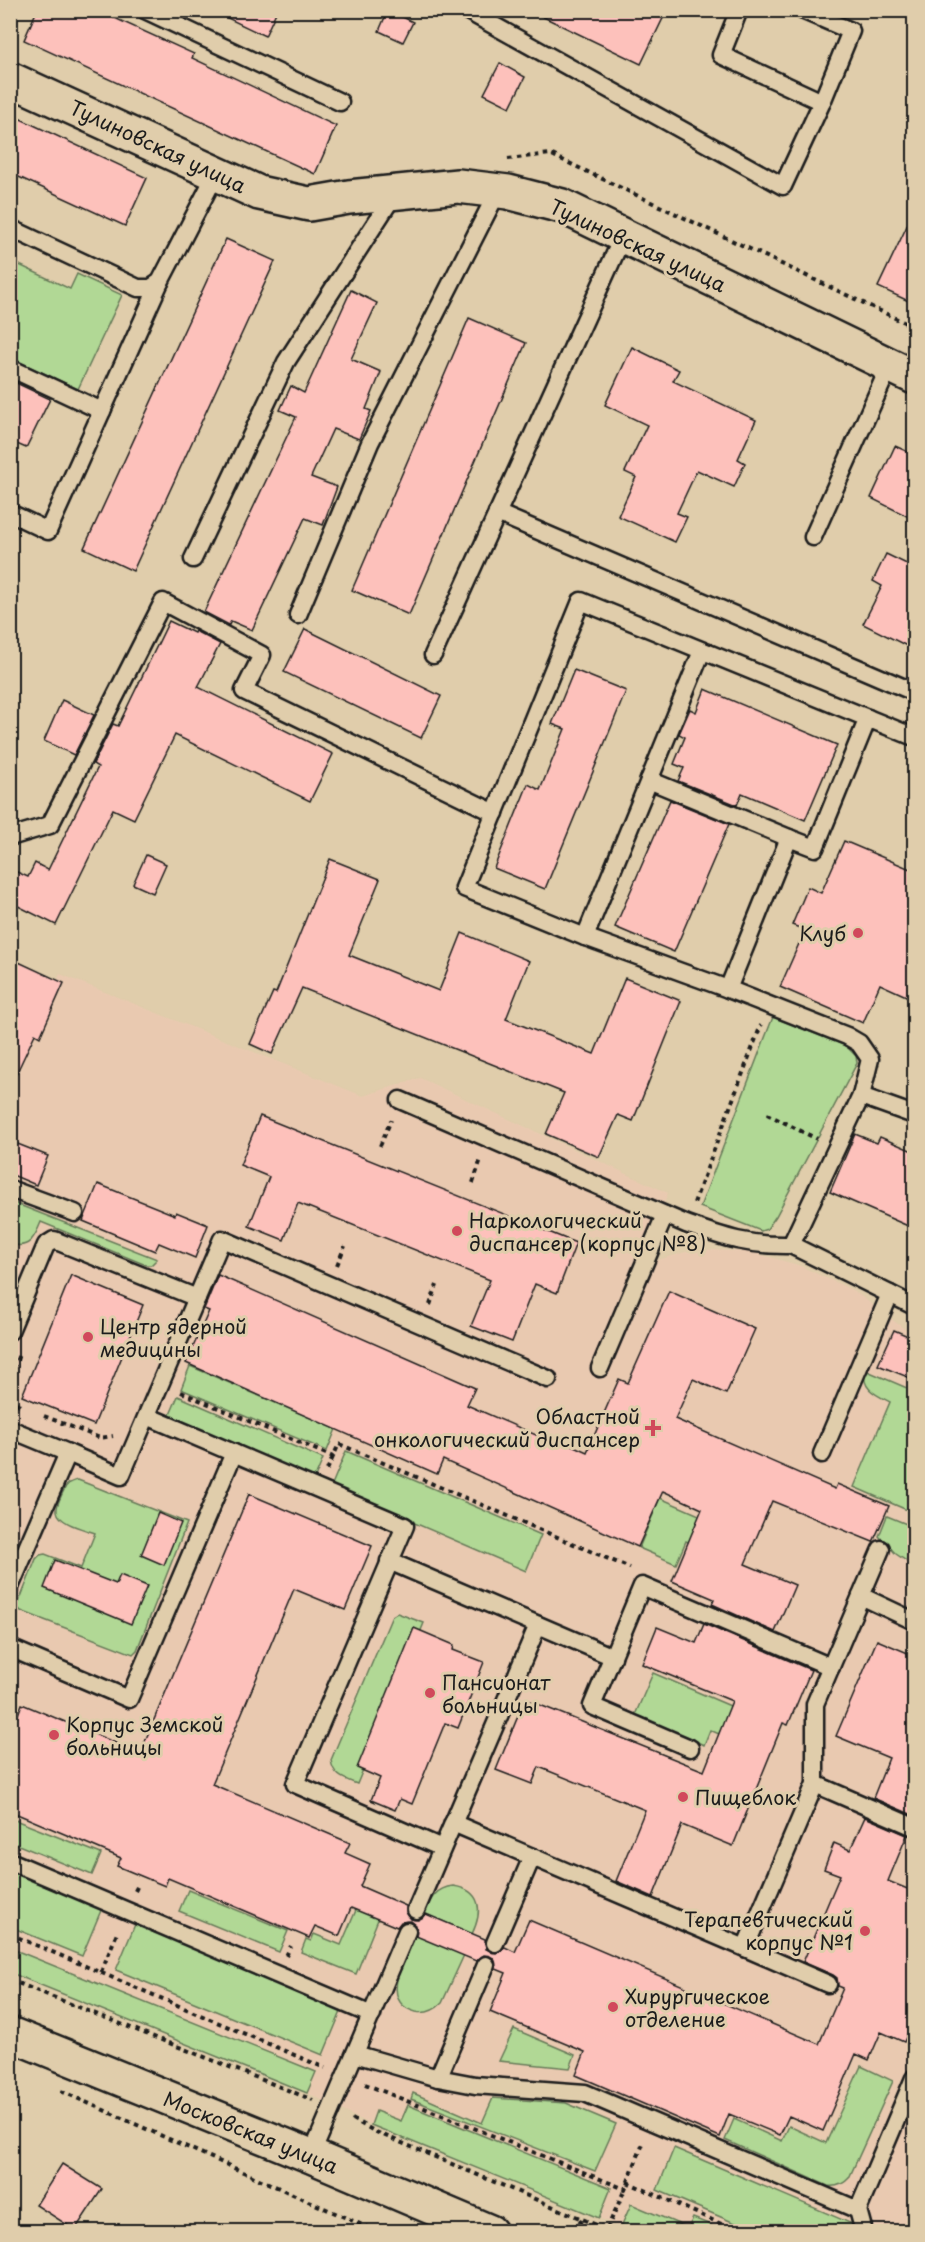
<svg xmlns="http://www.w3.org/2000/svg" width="925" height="2242" font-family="'Playpen Sans',sans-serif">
<rect width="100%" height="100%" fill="#e0cdab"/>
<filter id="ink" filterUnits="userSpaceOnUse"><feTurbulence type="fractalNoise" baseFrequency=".0167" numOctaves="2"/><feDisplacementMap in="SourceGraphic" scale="12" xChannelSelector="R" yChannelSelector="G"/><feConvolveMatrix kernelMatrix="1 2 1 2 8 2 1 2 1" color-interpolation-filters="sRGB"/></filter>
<g filter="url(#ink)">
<path fill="#e9c9b0" d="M60 974 363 1096 420 1078 668 1193 641 1265 696 1249 751 1252 798 1265 854 1291 914 1336V2231H631L371 2125 314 2096 11 1973 10 1091Z"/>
<g fill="#b1d895" stroke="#667a58" stroke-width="1.5">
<path d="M11 261 70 289 77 274 122 295 78 389 11 358Z"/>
<path d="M773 1017 846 1046 856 1056 857 1063 776 1216 767 1229 761 1231 700 1207Z"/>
<path d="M14 1203 157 1259 151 1265H146L41 1222C35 1237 29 1250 11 1244V1211Z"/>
<path d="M190 1366 336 1429 327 1451 181 1389Z"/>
<path d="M865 1370 914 1391V1513L854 1487 890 1402C876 1395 861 1389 865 1370Z"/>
<path d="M178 1396 323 1459 314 1480 169 1417Z"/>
<path d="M346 1451 541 1535 526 1571 331 1487Z"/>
<path d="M78 1480 187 1523 137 1650 133 1654 21 1611 17 1607 36 1559 40 1555 45 1554 81 1568 95 1533C84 1529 59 1524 57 1511 56 1505 61 1497 63 1492 66 1484 70 1482 78 1480Z"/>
<path d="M660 1498 752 1538 741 1565 686 1541 676 1564 639 1548Z"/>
<path d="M887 1516 914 1527V1566L896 1554 879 1536Z"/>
<path d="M397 1613 424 1623 357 1784C344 1779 333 1776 331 1760L392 1616Z"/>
<path d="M653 1673 756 1717 744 1745 710 1730 704 1745 635 1715Z"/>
<path d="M10 1818 101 1854 92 1875 11 1842Z"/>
<path d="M10 1871 102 1908 82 1956 11 1927Z"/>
<path d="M453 1886C482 1890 483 1911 472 1934L424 1913C431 1898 436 1888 453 1886Z"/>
<path d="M188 1890 288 1931 279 1952 179 1911Z"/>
<path d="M357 1908 379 1917 356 1974 301 1952 306 1939 311 1941 314 1934 341 1945Z"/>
<path d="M136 1922 343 2007 323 2055 116 1970Z"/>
<path d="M415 1934 464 1955 442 2003C435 2010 426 2014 416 2012 377 2002 406 1956 415 1934Z"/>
<path d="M10 1948 316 2072 307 2093 11 1973Z"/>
<path d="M514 2029 575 2055 570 2068 499 2061Z"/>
<path d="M861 2066 893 2081 849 2178C843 2185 837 2187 828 2186L725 2140 734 2119 782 2141 789 2126 826 2143Z"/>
<path d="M413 2093 482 2123 493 2098 566 2103 616 2124 595 2171 411 2099Z"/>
<path d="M408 2105 611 2188 599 2218 371 2125 376 2111 401 2121Z"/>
<path d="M674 2148 857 2226 854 2231H748L749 2229 657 2190Z"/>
<path d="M631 2204 688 2228 693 2218 726 2231H631L621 2227Z"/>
</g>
<g fill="#fdc1bb" stroke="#1c1c1c" stroke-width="1.5">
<path d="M37 10H97L194 54 192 58 336 126 315 174 24 40Z"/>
<path d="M211 10H277L265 36Z"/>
<path d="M388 10 413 22 403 42 379 31Z"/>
<path d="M529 10H667L641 64Z"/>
<path d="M500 63 525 77 510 107 484 94Z"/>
<path d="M10 114 147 178 125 226 10 173Z"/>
<path d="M915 209V304L878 287Z"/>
<path d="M226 239 275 261 133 571 84 548Z"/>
<path d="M351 290 377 303 351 359 381 372 366 409 371 411 359 439 333 429 311 477 337 487 323 525 305 518 252 630 231 621 229 625 204 612 296 417 280 410 291 386 304 393Z"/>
<path d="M469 318 526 343 409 615 352 590Z"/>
<path d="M632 347 679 370 673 381 756 420 738 459 745 463 734 487 697 470 677 513 687 517 675 542 618 516 636 477 625 472 647 425 605 405Z"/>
<path d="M10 380 50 399 26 448 10 441Z"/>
<path d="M895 446 915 455V520L871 498Z"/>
<path d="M886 554 915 568V650L863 624 882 586 873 581Z"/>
<path d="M169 621 194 633 195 631 220 644 198 687 333 754 310 801 175 735 134 819 113 809 56 925 10 902V869L28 877 35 863 48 870 98 767 93 764 113 724 118 726Z"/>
<path d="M305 629 441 696 421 738 284 672Z"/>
<path d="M574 670 626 691 545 889 494 868 528 784 540 790 565 729 552 724Z"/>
<path d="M705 689 837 745 805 820 742 793 737 805 678 781 684 768 674 764 685 737 679 734 690 709 696 712Z"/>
<path d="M62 700 94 715 74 755 44 741Z"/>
<path d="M670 800 729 824 674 952 615 927Z"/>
<path d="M844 841 915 871V1000L880 984 863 1023 780 987 805 930 792 925 808 887 821 893Z"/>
<path d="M146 855 166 864 153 893 133 884Z"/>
<path d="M330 859 380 879 349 955 439 991 462 933 529 961 506 1019 594 1054 625 978 681 1001 633 1121 618 1115 599 1157 546 1134 564 1093 302 988 272 1054 250 1044 273 992 276 993Z"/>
<path d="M10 958 64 983 40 1037 35 1034 10 1087Z"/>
<path d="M260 1116 576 1243 557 1293 535 1284 512 1342 471 1326 490 1280 298 1203 284 1240 249 1226 269 1177 240 1165Z"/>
<path d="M855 1134 877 1143 880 1137 915 1152V1229L830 1192Z"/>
<path d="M10 1141 48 1156 36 1185 10 1174Z"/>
<path d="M98 1184 175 1215 176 1212 208 1225 195 1258 159 1243 155 1251 83 1221Z"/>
<path d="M71 1275 143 1305 94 1425 22 1396Z"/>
<path d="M218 1275 475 1388 467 1405 552 1442 554 1437 587 1452 619 1379 628 1383 669 1291 755 1329 726 1394 693 1379 675 1419 835 1489 837 1484 889 1506 873 1542 772 1501 745 1564 795 1585 775 1632 712 1604 714 1599 672 1581 702 1509 663 1491 638 1547 443 1460 437 1474 186 1363 209 1311 204 1309Z"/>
<path d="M894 1330 915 1339V1380L878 1365Z"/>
<path d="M249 1494 372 1546 345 1610 294 1589 212 1784 350 1843 345 1853 370 1864 360 1886 406 1906V1912L411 1919 418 1920 426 1914 485 1939 486 1949 496 1953 505 1947 515 1952 529 1920 819 2044 843 1988 838 1986 837 1978 833 1975 803 1962 840 1875 824 1869 834 1843 850 1850 865 1817 907 1835 888 1881 915 1892V2016L904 2042 881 2032 869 2060 856 2054 823 2131 789 2116 780 2135 729 2114 720 2137 576 2075 585 2052 490 2012 506 1973 496 1969 494 1958 484 1955 476 1961 416 1936V1925L411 1921 401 1922 397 1927 351 1908 339 1936 315 1926 309 1938 168 1878 165 1886 117 1866 121 1858 10 1811V1714L17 1717 22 1704 140 1753Z"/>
<path d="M158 1513 181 1523 164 1565 141 1555Z"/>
<path d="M55 1560 116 1584 120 1575 147 1586 131 1624 44 1588Z"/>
<path d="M704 1624 811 1670 788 1725 783 1723 733 1846 682 1825 653 1897 616 1881 645 1810 539 1767 532 1784 496 1770 525 1699 704 1771 732 1701 642 1664 657 1627 696 1643Z"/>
<path d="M414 1628 454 1645 453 1650 484 1662 458 1728 445 1723 412 1804 400 1799 395 1810 371 1800 380 1778 357 1768Z"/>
<path d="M877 1640 915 1656V1816L873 1798 889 1758 836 1736Z"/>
<path d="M62 2164 102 2189 75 2230 36 2205Z"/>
</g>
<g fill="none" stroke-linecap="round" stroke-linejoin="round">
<defs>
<g id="lane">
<path d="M145 10 340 102"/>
<path d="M466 10 783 186 822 102 851 31 802 10"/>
<path d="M739 10 721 55 822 102"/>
<path d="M10 228 138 288H151L160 282 217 172"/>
<path d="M10 368 102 411"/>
<path d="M10 513 48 531 160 282"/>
<path d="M497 513 914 692"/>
<path d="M813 537 890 365"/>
<path d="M193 559 286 362 395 193"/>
<path d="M298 615 370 443 498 191"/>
<path d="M702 651 585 937 728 989 847 1036 859 1043 870 1059 861 1096"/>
<path d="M433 655 623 236"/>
<path d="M649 780 789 838"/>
<path d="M10 837 50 825 163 602 262 655 244 691 495 813"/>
<path d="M585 937 464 888 581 601 914 737"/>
<path d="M728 989 789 838 815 848 868 718"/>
<path d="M400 1100 686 1224C725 1238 749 1246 791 1245"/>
<path d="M914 1115 861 1096 791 1245 914 1306"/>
<path d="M10 1189 75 1213"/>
<path d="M10 1331 46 1245 54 1240 197 1298"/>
<path d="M600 1368 665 1215"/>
<path d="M147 1416 405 1526 295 1784 442 1848"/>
<path d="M10 1429 68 1453"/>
<path d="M822 1454 890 1294"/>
<path d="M389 1561 613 1657"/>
<path d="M10 1587 68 1453 121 1476 222 1239 548 1379"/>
<path d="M861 1596 881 1549"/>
<path d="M10 1648 129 1699 234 1453"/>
<path d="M690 1748 592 1706 642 1586 831 1667"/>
<path d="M815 1784 914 1827"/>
<path d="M453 1823 745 1948 815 1784V1704L861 1596 914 1621"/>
<path d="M10 1861 372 2015"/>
<path d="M416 1910 538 1625"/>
<path d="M495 1943 532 1857"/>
<path d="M745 1948 828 1984"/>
<path d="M355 2054 438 2078 475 2085 585 2093 858 2210 914 2078"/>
<path d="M438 2078 486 1965"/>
<path d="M311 2156 407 1931"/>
<path d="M858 2210 864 2232"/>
</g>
<path id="street" d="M10 79 259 193 309 204 349 197 458 186 508 192 562 206 914 377"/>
<path id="secondary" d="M10 2034 311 2156 490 2232"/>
</defs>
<use href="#lane" stroke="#1c1c1c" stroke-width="21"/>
<use href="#street" stroke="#1c1c1c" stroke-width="38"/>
<use href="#secondary" stroke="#1c1c1c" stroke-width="38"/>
<g stroke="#1c1c1c" stroke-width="4" stroke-dasharray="4.5 4.5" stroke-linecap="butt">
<path d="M508 159 550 154 914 327"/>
<path d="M767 1114 817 1139"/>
<path d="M380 1146 391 1120"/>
<path d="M473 1183 481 1159"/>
<path d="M694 1203 761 1025"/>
<path d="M337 1265 345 1246"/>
<path d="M430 1305 437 1285"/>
<path d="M10 1377 20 1352"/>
<path d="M181 1392 333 1457 339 1444 630 1568"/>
<path d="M10 1396 20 1406"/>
<path d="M44 1416 100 1438 113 1436"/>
<path d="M327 1470 333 1457"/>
<path d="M135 1891 139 1883"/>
<path d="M10 1934 325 2068"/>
<path d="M286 1956 291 1946"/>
<path d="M101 1972 118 1931"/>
<path d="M10 1980 313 2100"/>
<path d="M365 2084 625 2189 644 2141"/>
<path d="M61 2091 378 2232"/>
<path d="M352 2119 376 2132 613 2232"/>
<path d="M627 2182 739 2232"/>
<path d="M607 2229 625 2189"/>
<path d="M576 2232 582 2218"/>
</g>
<use href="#lane" stroke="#e0cdab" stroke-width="16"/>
<use href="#street" stroke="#e0cdab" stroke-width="33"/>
<use href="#secondary" stroke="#e0cdab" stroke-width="33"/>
</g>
</g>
<g fill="#d1495b" stroke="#e0cdab" stroke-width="2">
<circle cx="858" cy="933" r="6"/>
<circle cx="457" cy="1231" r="6"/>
<circle cx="88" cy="1337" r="6"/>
<path d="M650 1419h6v6h6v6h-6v6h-6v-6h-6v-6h6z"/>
<circle cx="430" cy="1693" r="6"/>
<circle cx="54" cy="1735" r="6"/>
<circle cx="683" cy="1797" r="6"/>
<circle cx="865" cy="1931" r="6"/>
<circle cx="613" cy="2007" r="6"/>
</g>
<g text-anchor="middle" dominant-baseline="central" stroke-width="6" stroke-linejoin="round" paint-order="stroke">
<g font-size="20" fill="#1c1c1c" stroke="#e0cdab">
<text transform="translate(158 146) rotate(25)">Тулиновская улица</text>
<text transform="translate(638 245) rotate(25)">Тулиновская улица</text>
<text transform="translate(251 2132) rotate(22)">Московская улица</text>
</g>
<g font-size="20" fill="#1c1c1c" stroke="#e0cdab" text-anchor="start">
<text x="846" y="933" text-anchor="end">Клуб</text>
<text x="469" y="1220">Наркологический<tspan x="469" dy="23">диспансер (корпус №8)</tspan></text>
<text x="100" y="1326">Центр ядерной<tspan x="100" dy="23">медицины</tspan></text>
<text x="640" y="1416" text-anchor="end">Областной<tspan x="640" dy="23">онкологический диспансер</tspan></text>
<text x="442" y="1682">Пансионат<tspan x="442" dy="23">больницы</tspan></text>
<text x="66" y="1724">Корпус Земской<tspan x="66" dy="23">больницы</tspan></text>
<text x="695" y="1797">Пищеблок</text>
<text x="853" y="1919" text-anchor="end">Терапевтический<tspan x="853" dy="23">корпус №1</tspan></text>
<text x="625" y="1996">Хирургическое<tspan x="625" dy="23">отделение</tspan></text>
</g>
</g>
<rect width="925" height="2242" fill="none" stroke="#e0cdab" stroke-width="36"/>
<rect x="18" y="18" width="889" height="2206" fill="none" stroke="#1c1c1c" stroke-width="2" filter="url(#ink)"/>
</svg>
